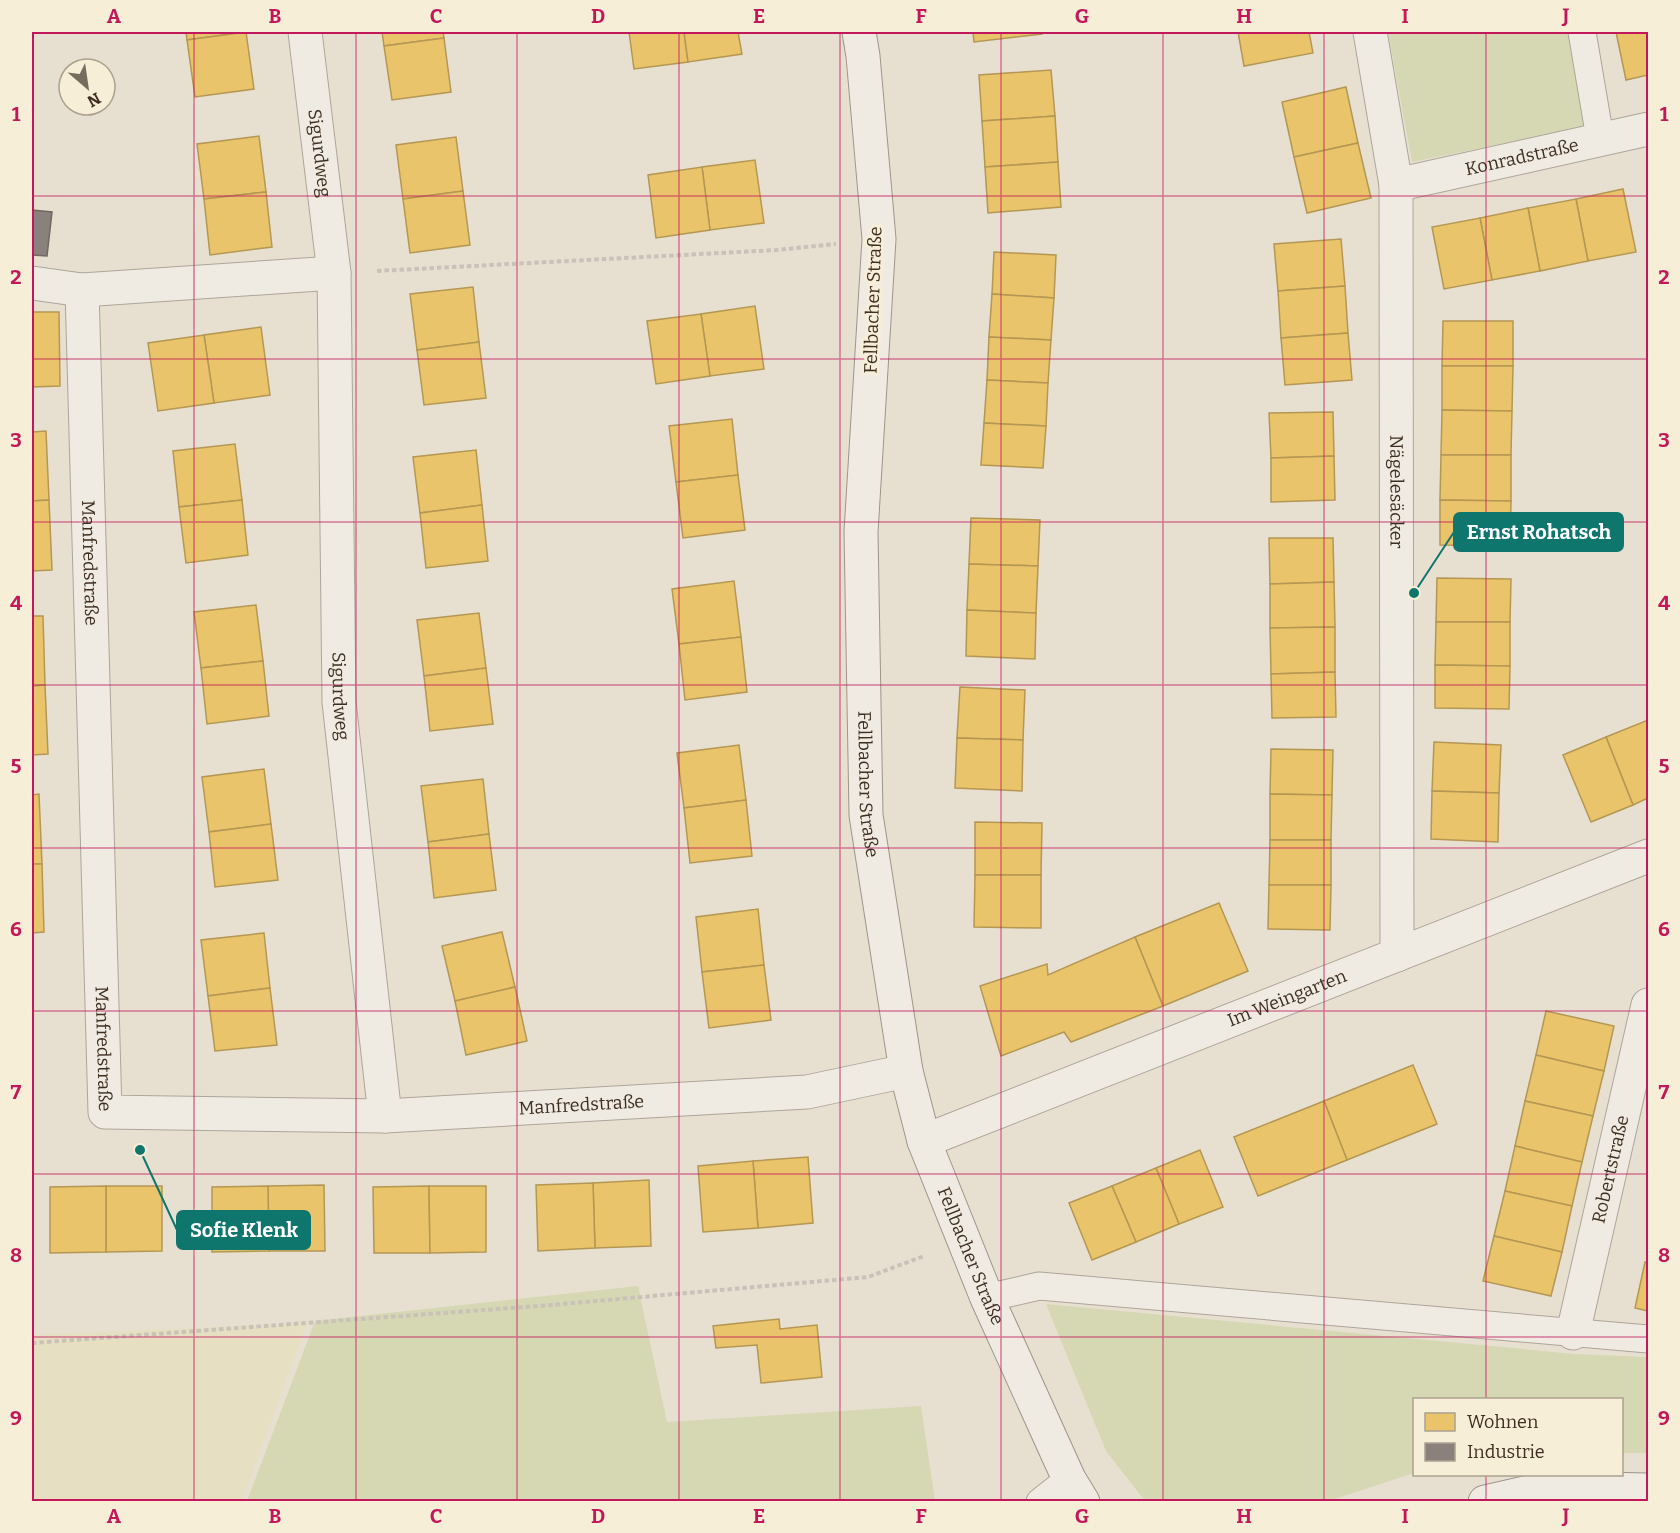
<svg xmlns="http://www.w3.org/2000/svg" width="1680" height="1533" font-family="Bitter,serif">
<rect width="100%" height="100%" fill="#e7e0d1"/>
<path fill="#e6dfc2" d="M307 1323 242 1501H32V1335Z"/>
<g fill="#d6d7b3">
<path d="M1388 32H1570L1589 126 1412 162Z"/>
<path d="M638 1286 667 1422 921 1406 935 1501H247L315 1321Z"/>
<path d="M1046 1304 1575 1354 1648 1357V1453H1622V1400H1414V1473L1329 1501H1145L1106 1451Z"/>
</g>
<g fill="#e9c46a" stroke="#b59754" stroke-width="1.5">
<path d="M186 32H246L187 40Z"/>
<path d="M246 32 254 89 195 97 187 40Z"/>
<path d="M382 32H443L444 38 384 46Z"/>
<path d="M629 32H684L688 62 634 69Z"/>
<path d="M684 32H738L742 54 688 62Z"/>
<path d="M973 32H1042V34L974 42Z"/>
<path d="M1238 32H1309L1313 53 1244 66Z"/>
<path d="M1616 32H1648V75L1626 80Z"/>
<path d="M444 38 451 92 392 100 384 46Z"/>
<path d="M1051 70 1055 116 982 121 979 75Z"/>
<path d="M1346 87 1358 143 1294 157 1282 102Z"/>
<path d="M1055 116 1058 162 985 167 982 121Z"/>
<path d="M259 136 266 192 204 199 197 144Z"/>
<path d="M456 137 463 191 403 199 396 145Z"/>
<path d="M1358 143 1371 198 1307 213 1294 157Z"/>
<path d="M755 160 764 223 710 230 702 167Z"/>
<path d="M1058 162 1061 207 988 213 985 167Z"/>
<path d="M702 167 710 230 656 238 648 175Z"/>
<path d="M1623 189 1636 252 1588 261 1576 199Z"/>
<path d="M463 191 470 245 410 253 403 199Z"/>
<path d="M266 192 272 247 210 255 204 199Z"/>
<path d="M1576 199 1588 261 1540 271 1528 208Z"/>
<path d="M1528 208 1540 271 1492 280 1480 218Z"/>
<path d="M1480 218 1492 280 1444 289 1432 227Z"/>
<path d="M1341 239 1345 286 1278 291 1274 244Z"/>
<path d="M994 252 1056 255 1054 298 992 294Z"/>
<path d="M1345 286 1348 333 1281 338 1278 291Z"/>
<path d="M473 287 479 342 417 350 410 294Z"/>
<path d="M992 294 1054 298 1051 340 989 337Z"/>
<path d="M755 306 764 369 710 376 701 314Z"/>
<path d="M32 312H59L60 386 32 387Z"/>
<path d="M701 314 710 376 656 384 647 321Z"/>
<path d="M1443 321H1513V366H1442Z"/>
<path d="M261 327 270 395 214 403 204 335Z"/>
<path d="M1348 333 1352 380 1285 385 1281 338Z"/>
<path d="M204 335 214 403 158 411 148 343Z"/>
<path d="M989 337 1051 340 1048 383 987 380Z"/>
<path d="M479 342 486 398 424 405 417 350Z"/>
<path d="M1442 366H1513L1512 411 1442 410Z"/>
<path d="M987 380 1048 383 1046 426 984 423Z"/>
<path d="M1442 410 1512 411 1511 455H1441Z"/>
<path d="M1333 412 1334 456 1271 458 1269 413Z"/>
<path d="M732 419 738 475 676 482 669 426Z"/>
<path d="M984 423 1046 426 1043 468 981 465Z"/>
<path d="M46 431 49 500 32 501V432Z"/>
<path d="M235 444 242 500 179 507 173 451Z"/>
<path d="M476 450 482 505 420 513 413 457Z"/>
<path d="M1441 455H1511V501L1440 500Z"/>
<path d="M1334 456 1335 500 1271 502V458Z"/>
<path d="M738 475 745 530 683 538 676 482Z"/>
<path d="M49 500 52 570 32 571V501Z"/>
<path d="M242 500 248 555 186 563 179 507Z"/>
<path d="M1440 500 1511 501 1510 546 1440 545Z"/>
<path d="M482 505 488 561 426 568 420 513Z"/>
<path d="M971 518 1040 520 1038 566 969 564Z"/>
<path d="M1269 538H1333L1334 582 1270 584Z"/>
<path d="M969 564 1038 566 1036 613 967 610Z"/>
<path d="M1437 578 1511 579 1510 622H1436Z"/>
<path d="M734 581 741 637 679 644 672 589Z"/>
<path d="M1334 582 1335 627 1270 628V584Z"/>
<path d="M256 605 263 661 201 668 194 612Z"/>
<path d="M967 610 1036 613 1035 659 966 656Z"/>
<path d="M479 613 486 668 424 676 417 620Z"/>
<path d="M32 616H43L45 685 32 686Z"/>
<path d="M1436 622H1510V666L1435 665Z"/>
<path d="M1335 627V672L1271 674 1270 628Z"/>
<path d="M741 637 747 692 685 700 679 644Z"/>
<path d="M263 661 269 716 207 724 201 668Z"/>
<path d="M1435 665 1510 666 1509 709 1435 708Z"/>
<path d="M486 668 493 724 430 731 424 676Z"/>
<path d="M1335 672 1336 717 1272 718 1271 674Z"/>
<path d="M45 685 48 754 32 755V686Z"/>
<path d="M960 687 1025 690 1023 740 957 738Z"/>
<path d="M1648 720V798L1633 805 1606 737Z"/>
<path d="M1606 737 1633 805 1591 822 1563 755Z"/>
<path d="M957 738 1023 740 1022 791 955 788Z"/>
<path d="M1434 742 1501 745 1499 793 1432 791Z"/>
<path d="M739 745 746 800 684 808 677 753Z"/>
<path d="M1271 749 1333 750 1332 795 1270 794Z"/>
<path d="M264 769 271 824 209 832 202 777Z"/>
<path d="M483 779 489 834 428 842 421 786Z"/>
<path d="M1432 791 1499 793 1498 842 1431 839Z"/>
<path d="M39 794 42 864H32V795Z"/>
<path d="M1270 794 1332 795 1331 840H1270Z"/>
<path d="M746 800 752 856 690 863 684 808Z"/>
<path d="M975 822 1042 823 1041 875H975Z"/>
<path d="M271 824 278 880 215 887 209 832Z"/>
<path d="M489 834 496 890 434 898 428 842Z"/>
<path d="M1270 840H1331V885H1269Z"/>
<path d="M32 864H42L44 932 32 933Z"/>
<path d="M975 875H1041V928L974 927Z"/>
<path d="M1269 885H1331L1330 930 1268 929Z"/>
<path d="M1219 903 1248 971 1163 1006 1135 937Z"/>
<path d="M758 909 764 965 702 972 696 917Z"/>
<path d="M502 932 515 987 455 1001 442 946Z"/>
<path d="M264 933 270 988 208 996 201 940Z"/>
<path d="M1135 937 1163 1006 1071 1042 1064 1032 1001 1056 980 986 1047 964 1048 975Z"/>
<path d="M764 965 771 1020 709 1028 702 972Z"/>
<path d="M515 987 527 1041 466 1055 455 1001Z"/>
<path d="M270 988 277 1045 215 1051 208 996Z"/>
<path d="M1546 1011 1614 1026 1604 1071 1536 1055Z"/>
<path d="M1536 1055 1604 1071 1593 1116 1525 1101Z"/>
<path d="M1413 1065 1437 1124 1347 1160 1324 1101Z"/>
<path d="M1324 1101 1347 1160 1258 1196 1234 1137Z"/>
<path d="M1525 1101 1593 1116 1582 1162 1515 1146Z"/>
<path d="M1515 1146 1582 1162 1572 1206 1505 1191Z"/>
<path d="M1200 1150 1223 1207 1179 1224 1156 1168Z"/>
<path d="M808 1157 813 1223 758 1228 753 1161Z"/>
<path d="M753 1161 758 1228 703 1232 698 1166Z"/>
<path d="M1156 1168 1179 1224 1136 1242 1112 1186Z"/>
<path d="M649 1180 651 1246 595 1248 593 1183Z"/>
<path d="M593 1183 595 1248 538 1251 536 1185Z"/>
<path d="M324 1185 325 1251H269L268 1186Z"/>
<path d="M106 1186H162V1251L106 1252Z"/>
<path d="M106 1186V1252L50 1253V1187Z"/>
<path d="M268 1186 269 1251 212 1252V1187Z"/>
<path d="M429 1186 430 1253H374L373 1187Z"/>
<path d="M429 1186H486V1252L430 1253Z"/>
<path d="M1112 1186 1136 1242 1092 1260 1069 1203Z"/>
<path d="M1505 1191 1572 1206 1562 1252 1494 1236Z"/>
<path d="M1494 1236 1562 1252 1551 1296 1483 1281Z"/>
<path d="M1645 1262 1648 1263V1311L1635 1308Z"/>
<path d="M779 1319 780 1329 817 1325 822 1377 761 1383 757 1345 716 1348 713 1326Z"/>
</g>
<path fill="#8a817c" stroke="#736860" stroke-width="1.5" d="M32 210 52 212 47 256 32 255Z"/>
<g fill="none" stroke-linecap="round" stroke-linejoin="round">
<defs>
<g id="lane">
<path d="M1582 32 1600 138"/>
<path d="M987 1298 1039 1286 1648 1339"/>
<path d="M1040 1502 1069 1479"/>
</g>
<g id="street">
<path id="s1" d="M305 32 334 273 339 702 385 1116"/>
<path id="s2" d="M1370 32 1396 185 1397 955"/>
<path id="s3" d="M1396 185 1648 129"/>
<path d="M32 283 82 290 334 273"/>
<path id="s4" d="M82 290 105 1112 385 1116 807 1092 906 1071"/>
<path id="s5" d="M924 1141 1648 856"/>
<path id="s6" d="M1573 1333 1648 1005"/>
</g>
<g id="secondary">
<path id="s7" d="M859 32 863 56 879 239 861 532 866 815 906 1071 924 1141 987 1298 1069 1479 1083 1502"/>
<path d="M1485 1502 1546 1488 1648 1490"/>
</g>
</defs>
<use href="#lane" stroke="#ada599" stroke-width="29"/>
<use href="#street" stroke="#ada599" stroke-width="35"/>
<use href="#secondary" stroke="#9c958a" stroke-width="35"/>
<g stroke="#c8c2b9" stroke-width="4" stroke-dasharray="4.5 3" stroke-linecap="butt">
<path d="M377 271 777 250 836 244"/>
<path d="M32 1343 539 1306 868 1277 924 1256"/>
</g>
<use href="#lane" stroke="#efebe3" stroke-width="27"/>
<use href="#street" stroke="#efebe3" stroke-width="33"/>
<use href="#secondary" stroke="#efebe3" stroke-width="33"/>
</g>
<path fill="none" stroke="#c2185b" stroke-width="1.5" stroke-opacity="0.55" d="M194 32V1502M356 32V1502M517 32V1502M679 32V1502M840 32V1502M1001 32V1502M1163 32V1502M1324 32V1502M1486 32V1400M32 196H1648M32 359H1648M32 522H1648M32 685H1648M32 848H1648M32 1011H1648M32 1174H1648M32 1337H1648M1486 1474V1502"/>
<g text-anchor="middle" dominant-baseline="central" stroke-width="6" stroke-linejoin="round" paint-order="stroke">
<g font-size="18" fill="#3d2e20" stroke="#f7eed8">
<text stroke="none"><textPath href="#s1" startOffset="122">Sigurdweg</textPath></text>
<text stroke="none"><textPath href="#s3" startOffset="129">Konradstraße</textPath></text>
<text transform="translate(873 300) rotate(-88)">Fellbacher Straße</text>
<text stroke="none"><textPath href="#s2" startOffset="462">Nägelesäcker</textPath></text>
<text stroke="none"><textPath href="#s4" startOffset="273">Manfredstraße</textPath></text>
<text stroke="none"><textPath href="#s1" startOffset="666">Sigurdweg</textPath></text>
<text stroke="none"><textPath href="#s7" startOffset="754">Fellbacher Straße</textPath></text>
<text stroke="none"><textPath href="#s5" startOffset="390">Im Weingarten</textPath></text>
<text stroke="none"><textPath href="#s4" startOffset="759">Manfredstraße</textPath></text>
<text stroke="none"><textPath href="#s4" startOffset="1299">Manfredstraße</textPath></text>
<text stroke="none"><textPath href="#s6" startOffset="168">Robertstraße</textPath></text>
<text stroke="none"><textPath href="#s7" startOffset="1240">Fellbacher Straße</textPath></text>
</g>
</g>
<path fill="none" stroke="#0f766e" stroke-width="2" d="M1414 593L1454 532M140 1150L177 1230"/>
<g fill="#0f766e" stroke="#f7eed8" stroke-width="2">
<circle cx="1414" cy="593" r="6"/>
<circle cx="140" cy="1150" r="6"/>
</g>
<g fill="#0f766e" stroke="#0f766e" stroke-width="2">
<rect x="1454" y="513" width="169" height="38" rx="6"/>
<rect x="177" y="1211" width="133" height="38" rx="6"/>
</g>
<g font-size="20" text-anchor="middle" font-weight="bold" fill="#fff">
<text x="1539" y="539">Ernst Rohatsch</text>
<text x="244" y="1237">Sofie Klenk</text>
</g>
<rect width="1680" height="1533" fill="none" stroke="#f7eed8" stroke-width="66"/>
<rect x="1413" y="1398" width="210" height="78" fill="#f7eed8" stroke="#ada18e" stroke-width="1.5"/>
<rect x="1425" y="1413" width="30" height="18" fill="#e9c46a" stroke="#ada18e" stroke-width="1.5"/>
<text x="1467" y="1428" font-size="18" fill="#3d2e20">Wohnen</text>
<rect x="1425" y="1443" width="30" height="18" fill="#8a817c" stroke="#ada18e" stroke-width="1.5"/>
<text x="1467" y="1458" font-size="18" fill="#3d2e20">Industrie</text>
<g transform="translate(87 87) rotate(151)"><circle r="28" fill="#f7eed8" stroke="#ada18e" stroke-width="1.5"/>
<path d="M0-4.5L10 22L0 15L-10 22Z" fill="#786c5e"/>
<text y="-9" font-size="16" font-weight="bold" text-anchor="middle" fill="#3d2e20">N</text>
</g>
<rect x="33" y="33" width="1614" height="1467" fill="none" stroke="#c2185b" stroke-width="2"/>
<g font-size="20" text-anchor="middle" font-weight="bold" fill="#c2185b">
<text x="114" y="23">A</text>
<text x="275" y="23">B</text>
<text x="436" y="23">C</text>
<text x="598" y="23">D</text>
<text x="759" y="23">E</text>
<text x="921" y="23">F</text>
<text x="1082" y="23">G</text>
<text x="1244" y="23">H</text>
<text x="1405" y="23">I</text>
<text x="1566" y="23">J</text>
<text x="16" y="121">1</text>
<text x="1664" y="121">1</text>
<text x="16" y="284">2</text>
<text x="1664" y="284">2</text>
<text x="16" y="447">3</text>
<text x="1664" y="447">3</text>
<text x="16" y="610">4</text>
<text x="1664" y="610">4</text>
<text x="16" y="773">5</text>
<text x="1664" y="773">5</text>
<text x="16" y="936">6</text>
<text x="1664" y="936">6</text>
<text x="16" y="1099">7</text>
<text x="1664" y="1099">7</text>
<text x="16" y="1262">8</text>
<text x="1664" y="1262">8</text>
<text x="16" y="1425">9</text>
<text x="1664" y="1425">9</text>
<text x="114" y="1523">A</text>
<text x="275" y="1523">B</text>
<text x="436" y="1523">C</text>
<text x="598" y="1523">D</text>
<text x="759" y="1523">E</text>
<text x="921" y="1523">F</text>
<text x="1082" y="1523">G</text>
<text x="1244" y="1523">H</text>
<text x="1405" y="1523">I</text>
<text x="1566" y="1523">J</text>
</g>
</svg>
